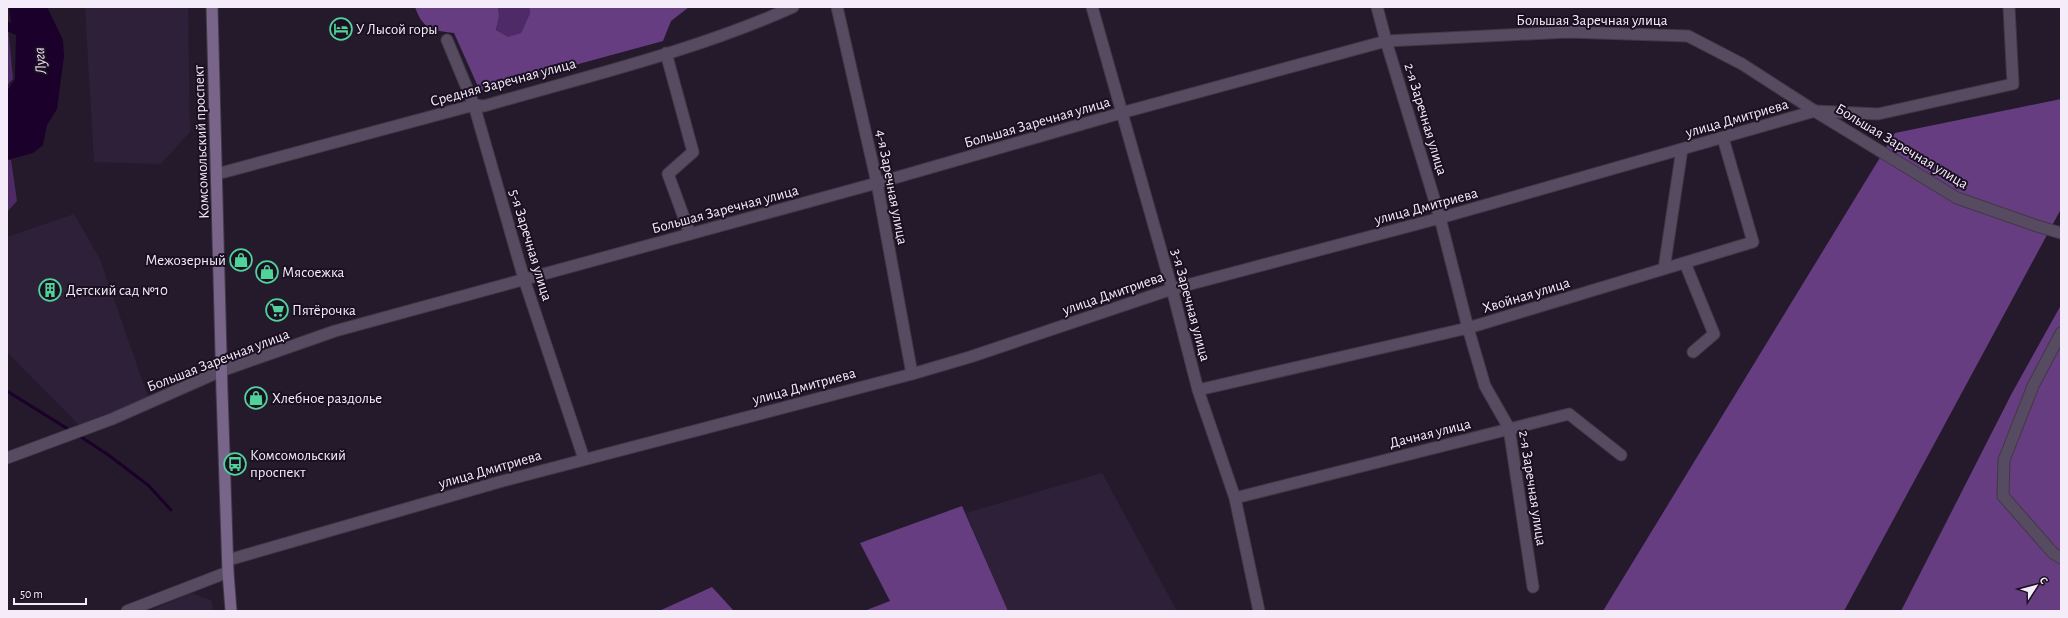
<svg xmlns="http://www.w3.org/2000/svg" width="2068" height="618" font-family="'Alegreya Sans',sans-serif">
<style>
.built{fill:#2e2038}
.green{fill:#4e2a66}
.forest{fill:#673d82}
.water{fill:#1a002a}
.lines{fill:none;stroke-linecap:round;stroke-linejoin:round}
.stream{stroke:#1a002a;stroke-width:3}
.minor-casing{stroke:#413846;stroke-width:13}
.tertiary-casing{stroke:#413846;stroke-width:13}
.secondary-casing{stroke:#413846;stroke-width:13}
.minor{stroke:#574b61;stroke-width:11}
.tertiary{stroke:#574b61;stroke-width:11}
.secondary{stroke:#796589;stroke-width:11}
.labels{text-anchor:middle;stroke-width:4;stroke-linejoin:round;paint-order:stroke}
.street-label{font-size:15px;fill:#f4ecf9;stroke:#1b1022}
.poi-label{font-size:15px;fill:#f4ecf9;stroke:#1b1022;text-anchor:start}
.water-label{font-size:16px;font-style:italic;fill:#e8ddf1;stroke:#1b1022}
</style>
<rect width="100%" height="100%" fill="#241a2c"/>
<path class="built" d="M 85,7 L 188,7 L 190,132 L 161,164 L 94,162 Z
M 74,214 L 100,259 L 148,397 L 79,425 L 7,352 L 7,237 Z
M 1102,473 L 1177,611 L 1008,611 L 966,513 Z
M 192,593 L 212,601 L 213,611 L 148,611 Z"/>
<path class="green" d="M 498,7 L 529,7 L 530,13 L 521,33 L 508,38 L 496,30 L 499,16 Z
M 7,16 L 13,79 L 7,85 Z
M 7,160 L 11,160 L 17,201 L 7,212 Z"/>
<path class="forest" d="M 415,7 L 498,7 L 499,16 L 496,30 L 508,37 L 521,33 L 530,13 L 529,7 L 689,7 L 671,21 L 663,41 L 480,91 L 454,33 C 432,30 423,30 415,7 Z
M 2061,99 L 2061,209 L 1844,611 L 1603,611 L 1895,133 Z
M 2061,305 L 2061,611 L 1901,611 L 2012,393 Z
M 962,506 L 1008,611 L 864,611 L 890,601 L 860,543 Z
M 712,587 L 734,611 L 659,611 Z"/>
<path class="water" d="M 9,7 L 47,7 L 63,40 L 64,56 L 57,109 L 47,125 L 43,145 L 33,153 L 7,160 L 7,91 L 15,79 L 16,35 L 7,31 L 7,22 L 11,22 Z"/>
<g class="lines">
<path class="stream" d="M 7,391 L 71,431
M 78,435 L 107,454 L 148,485 L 171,510"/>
<g class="minor-casing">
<path id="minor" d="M 837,7 L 877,183 L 912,374
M 1092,7 L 1172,289 L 1198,390 L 1235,498 L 1259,611
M 1377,7 L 1386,41 L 1440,218 L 1468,328 L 1485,386 L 1509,428 L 1533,587
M 447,40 L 474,105 L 524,279 L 584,459
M 666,53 L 693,152 L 668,174 L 690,234
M 1816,112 L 1957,198 L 2037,226 L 2061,233
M 217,174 L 474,105 L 484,106 C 588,76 695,51 793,7
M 1685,263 L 1714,334 L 1693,352
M 1664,269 L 1682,149
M 2061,333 L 2033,386 L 2004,460 L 2003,496 L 2053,553 L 2061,558
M 1198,390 L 1468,328 L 1753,242 L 1723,138
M 1235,498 L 1569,414 L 1621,455
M 228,560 L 499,482 L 912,374 L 970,357 L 1172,289 L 1440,218 L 1815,111 L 1878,114 L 2013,84 L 2009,7
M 127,611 L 228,572"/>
</g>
<g class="tertiary-casing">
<path id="tertiary" d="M 7,458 L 112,419 L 221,371 L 335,331 L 877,183 L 1121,113 L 1386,41 L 1568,32 L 1688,36 L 1742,64 L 1815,111"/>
</g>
<g class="secondary-casing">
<path id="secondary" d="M 212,7 L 222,392 L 228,572 L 231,611"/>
</g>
<use href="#minor" class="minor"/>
<use href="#tertiary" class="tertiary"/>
<use href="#secondary" class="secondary"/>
</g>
<defs>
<g id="hotel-ring" transform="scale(1.15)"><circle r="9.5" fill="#1b1022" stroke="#50d398" stroke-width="1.5"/><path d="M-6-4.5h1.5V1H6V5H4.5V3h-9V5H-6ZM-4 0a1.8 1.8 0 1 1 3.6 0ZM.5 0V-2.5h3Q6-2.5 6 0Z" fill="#50d398"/></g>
<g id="shop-ring" transform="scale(1.15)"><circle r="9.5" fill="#1b1022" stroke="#50d398" stroke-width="1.5"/><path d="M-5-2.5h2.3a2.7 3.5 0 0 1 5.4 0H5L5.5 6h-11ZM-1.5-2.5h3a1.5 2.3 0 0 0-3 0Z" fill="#50d398"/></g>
<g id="building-ring" transform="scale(1.15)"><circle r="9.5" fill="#1b1022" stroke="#50d398" stroke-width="1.5"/><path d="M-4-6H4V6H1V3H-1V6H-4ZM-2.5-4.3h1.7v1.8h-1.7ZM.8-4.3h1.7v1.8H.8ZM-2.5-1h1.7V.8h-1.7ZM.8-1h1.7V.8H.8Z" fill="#50d398"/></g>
<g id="supermarket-ring" transform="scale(1.15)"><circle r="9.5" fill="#1b1022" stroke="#50d398" stroke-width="1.5"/><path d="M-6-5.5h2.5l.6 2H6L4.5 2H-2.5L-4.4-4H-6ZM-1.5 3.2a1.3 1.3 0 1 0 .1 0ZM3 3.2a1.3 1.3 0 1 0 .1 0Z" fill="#50d398"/></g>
<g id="bus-ring" transform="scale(1.15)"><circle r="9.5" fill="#1b1022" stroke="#50d398" stroke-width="1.5"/><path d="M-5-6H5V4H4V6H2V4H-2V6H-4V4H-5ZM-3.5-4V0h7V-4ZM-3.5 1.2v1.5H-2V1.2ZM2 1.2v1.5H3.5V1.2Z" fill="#50d398"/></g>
</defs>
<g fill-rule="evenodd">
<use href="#hotel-ring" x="341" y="29"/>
<use href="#shop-ring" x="241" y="260"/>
<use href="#shop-ring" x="267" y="272"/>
<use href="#building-ring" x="50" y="290"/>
<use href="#supermarket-ring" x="277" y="310"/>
<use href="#shop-ring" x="256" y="398"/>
<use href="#bus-ring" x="235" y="464"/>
</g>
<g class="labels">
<g class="street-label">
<text x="1592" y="25">Большая Заречная улица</text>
<text transform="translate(503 82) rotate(-15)" y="5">Средняя Заречная улица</text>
<text transform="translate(1737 118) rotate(-16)" y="5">улица Дмитриева</text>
<text transform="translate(1426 119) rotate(73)" y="5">2-я Заречная улица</text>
<text transform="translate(1037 122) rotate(-16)" y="5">Большая Заречная улица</text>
<text transform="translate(201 142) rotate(-92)" y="5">Комсомольский проспект</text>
<text transform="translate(1902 146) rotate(31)" y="5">Большая Заречная улица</text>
<text transform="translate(892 187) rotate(79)" y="5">4-я Заречная улица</text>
<text transform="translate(1426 206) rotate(-15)" y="5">улица Дмитриева</text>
<text transform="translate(725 209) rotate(-15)" y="5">Большая Заречная улица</text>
<text transform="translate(531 245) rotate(73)" y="5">5-я Заречная улица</text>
<text transform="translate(1113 293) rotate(-19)" y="5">улица Дмитриева</text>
<text transform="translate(1526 295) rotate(-17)" y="5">Хвойная улица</text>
<text transform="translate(1191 305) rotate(75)" y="5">3-я Заречная улица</text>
<text transform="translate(218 360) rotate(-21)" y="5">Большая Заречная улица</text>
<text transform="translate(804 386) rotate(-15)" y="5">улица Дмитриева</text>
<text transform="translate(1430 433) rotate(-14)" y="5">Дачная улица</text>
<text transform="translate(490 469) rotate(-16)" y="5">улица Дмитриева</text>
<text transform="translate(1533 488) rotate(81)" y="5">2-я Заречная улица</text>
</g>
<g class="poi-label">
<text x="356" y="34">У Лысой горы</text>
<text x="226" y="265" text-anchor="end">Межозерный</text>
<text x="282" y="277">Мясоежка</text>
<text x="66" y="295">Детский сад №10</text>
<text x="292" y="315">Пятёрочка</text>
<text x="272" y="403">Хлебное раздолье</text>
<text x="250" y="460">Комсомольский<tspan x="250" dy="17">проспект</tspan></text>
</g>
<g class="water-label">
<text transform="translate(39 61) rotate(-95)" y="6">Луга</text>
</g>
</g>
<rect width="2068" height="618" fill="none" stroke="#f4ecf9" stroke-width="16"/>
<g transform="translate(2036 586) rotate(54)" stroke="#1b1022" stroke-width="3" paint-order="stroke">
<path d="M0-3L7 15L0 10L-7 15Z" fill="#f4ecf9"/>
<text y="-6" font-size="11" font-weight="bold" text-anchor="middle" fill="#f4ecf9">С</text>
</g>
<path d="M14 598v6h72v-6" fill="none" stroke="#f4ecf9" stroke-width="2"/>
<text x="20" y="598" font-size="12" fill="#f4ecf9" stroke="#1b1022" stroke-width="3" paint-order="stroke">50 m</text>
</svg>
